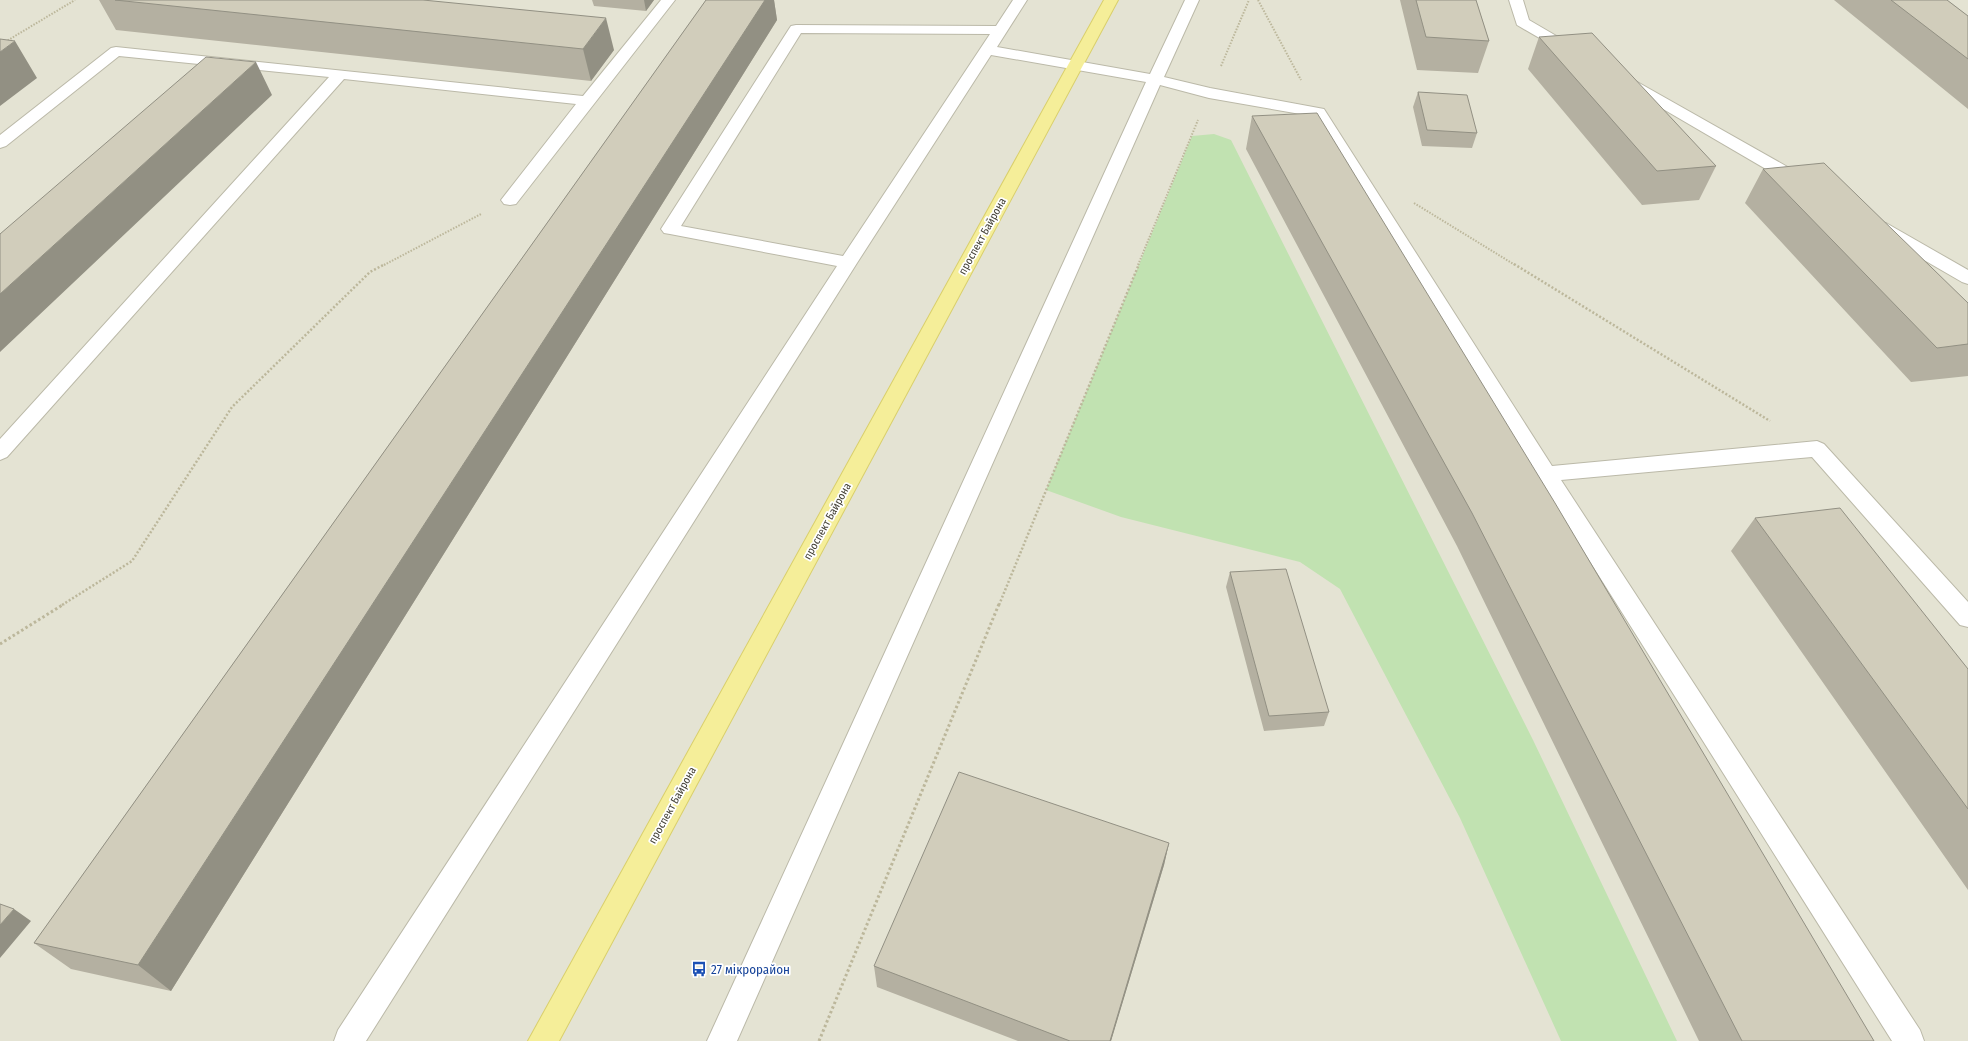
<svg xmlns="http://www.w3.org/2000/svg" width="1968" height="1041" font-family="'Fira Sans Condensed',sans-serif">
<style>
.residential{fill:#e4e3d3}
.green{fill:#c1e2b1}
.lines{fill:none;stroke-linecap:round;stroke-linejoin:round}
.minor-casing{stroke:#bbb9a8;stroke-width:2}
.major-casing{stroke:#d9cf6b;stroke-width:2}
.path-far2{stroke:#bcb79b;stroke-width:2;stroke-dasharray:1.5 1.5;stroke-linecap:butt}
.path-far1{stroke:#bcb79b;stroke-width:2.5;stroke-dasharray:2 2;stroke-linecap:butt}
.path{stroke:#bcb79b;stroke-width:3;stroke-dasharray:2.5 2.5;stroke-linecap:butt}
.minor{fill:#fff;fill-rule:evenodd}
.major{fill:#f5ee99;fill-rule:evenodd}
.wall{fill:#b4b0a1}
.shaded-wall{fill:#929083}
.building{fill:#d1cdbb;stroke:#929083}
.labels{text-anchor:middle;stroke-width:3.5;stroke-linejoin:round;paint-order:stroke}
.street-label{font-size:11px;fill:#434035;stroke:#fff}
.near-transit-label{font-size:13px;fill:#164399;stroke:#fff;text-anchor:start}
</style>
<rect width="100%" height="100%" fill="#f1f0e5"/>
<path class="residential" d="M 0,0 L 1968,0 L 1968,1041 L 0,1041 Z"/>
<path class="green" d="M 1214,134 L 1231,140 L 1533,740 L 1677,1041 L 1561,1041 L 1460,818 L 1340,589 L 1300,562 L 1121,517 L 1046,490 L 1192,136 Z"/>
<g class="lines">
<g class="minor-casing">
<path id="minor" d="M 661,0 L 675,0 L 516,204 L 510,205 L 504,204 L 501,200 L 576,104 L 344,79 L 7,457 L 0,460 L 0,439 L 329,77 L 119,56 L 6,146 L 0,148 L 0,135 L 111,48 L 116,47 L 583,96 Z
M 1013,0 L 1027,0 L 997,47 L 1150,74 L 1185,0 L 1199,0 L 1164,77 L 1210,88 L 1324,109 L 1552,466 L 1817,441 L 1824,444 L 1968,602 L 1968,627 L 1960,625 L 1812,457 L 1561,480 L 1920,1030 L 1924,1041 L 1892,1041 L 1538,479 L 1312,116 L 1209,98 L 1160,85 L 737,1041 L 707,1041 L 1146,82 L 991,55 L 857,263 L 366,1041 L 334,1041 L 338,1030 L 837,266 L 670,234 L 664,233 L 661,229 L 789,29 L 791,26 L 796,25 L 996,26 ZM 801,33 L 990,34 L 843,256 L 681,226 Z
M 1509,0 L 1523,0 L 1529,20 L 1577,48 L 1579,51 L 1577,54 L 1567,54 L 1517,25 Z
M 1627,77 L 1632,79 L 1807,178 L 1809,182 L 1807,186 L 1801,187 L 1795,186 L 1622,85 L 1619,82 L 1622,79 Z
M 1880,222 L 1886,223 L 1968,270 L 1968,284 L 1962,282 L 1874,231 L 1871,227 L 1874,223 Z"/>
</g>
<g class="major-casing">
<path id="major" d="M 1104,0 L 1118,0 L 559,1041 L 528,1041 Z"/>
</g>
<path class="path-far2" d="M 1258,0 L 1301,80
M 0,45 L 75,0
M 1221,66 L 1249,0
M 1414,203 L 1515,265
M 384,265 L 481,214
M 1138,265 L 1198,120"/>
<path class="path-far1" d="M 1514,264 L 1770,421
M 62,605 L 132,561 L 232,407 L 370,272 L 385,264
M 999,605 L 1139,264"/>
<path class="path" d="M 0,644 L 64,604
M 819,1041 L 999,604"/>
<use href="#minor" class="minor"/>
<use href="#major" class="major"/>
</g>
<path class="wall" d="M 99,0 L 423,0 L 614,50 L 591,81 L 116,30 Z
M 592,0 L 654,0 L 646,11 L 594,6 Z
M 706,0 L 774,0 L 777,20 L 171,991 L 71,969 L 34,943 Z
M 1400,0 L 1476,0 L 1489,41 L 1478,73 L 1417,70 Z
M 1834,0 L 1947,0 L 1968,16 L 1968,109 Z
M 1539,37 L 1716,166 L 1699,200 L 1642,205 L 1528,69 Z
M 1418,92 L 1477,133 L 1472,148 L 1422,146 L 1413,107 Z
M 1252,116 L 1874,1041 L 1699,1041 L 1457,546 L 1246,149 Z
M 1763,169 L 1968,303 L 1968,376 L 1911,382 L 1745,203 Z
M 1755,518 L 1968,669 L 1968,890 L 1731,551 Z
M 1230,572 L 1329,712 L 1324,726 L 1264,731 L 1226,587 Z
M 1169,843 L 1164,865 L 1111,1041 L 1018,1041 L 877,987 L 874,966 Z"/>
<path class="shaded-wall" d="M 644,0 L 654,0 L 646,11 Z
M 765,0 L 774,0 L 777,20 L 171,991 L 138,965 Z
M 606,18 L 614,50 L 591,81 L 583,49 Z
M 15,41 L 37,78 L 0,106 L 0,52 Z
M 256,62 L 272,95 L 0,352 L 0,294 Z
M 1169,843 L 1164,865 L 1111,1041 L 1110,1041 Z
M 14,909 L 31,921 L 0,958 L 0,925 Z"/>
<path class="building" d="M 115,0 L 423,0 L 606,18 L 583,49 Z
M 706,0 L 765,0 L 138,965 L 34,943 Z
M 1416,0 L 1476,0 L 1489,41 L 1426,37 Z
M 1891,0 L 1947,0 L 1968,16 L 1968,59 Z
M 1592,33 L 1716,166 L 1657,171 L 1539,37 Z
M 0,39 L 15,41 L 0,52 Z
M 206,57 L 256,62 L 0,294 L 0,234 Z
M 1418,92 L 1467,95 L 1477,133 L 1427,130 Z
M 1317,113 L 1555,503 L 1874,1041 L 1742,1041 L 1472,513 L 1252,116 Z
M 1824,163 L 1968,303 L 1968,344 L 1937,348 L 1763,169 Z
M 1840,508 L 1968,669 L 1968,809 L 1755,518 Z
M 1286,569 L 1329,712 L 1269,716 L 1230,572 Z
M 959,772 L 1169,843 L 1110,1041 L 1070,1041 L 874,966 Z
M 0,904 L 14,909 L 0,925 Z"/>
<defs>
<g id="bus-bare" transform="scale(1.2)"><path d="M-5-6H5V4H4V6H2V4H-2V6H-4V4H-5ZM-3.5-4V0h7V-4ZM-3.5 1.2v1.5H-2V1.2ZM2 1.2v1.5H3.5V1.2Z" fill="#1a4fb4" stroke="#fff" stroke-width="2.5" paint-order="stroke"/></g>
</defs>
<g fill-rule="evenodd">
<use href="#bus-bare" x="699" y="969"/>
</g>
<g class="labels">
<g class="street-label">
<text transform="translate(982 236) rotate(-61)" y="4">проспект Байрона</text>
<text transform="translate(827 521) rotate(-61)" y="4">проспект Байрона</text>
<text transform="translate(672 805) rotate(-61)" y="4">проспект Байрона</text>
</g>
<g class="near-transit-label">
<text x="711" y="974">27 мікрорайон</text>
</g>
</g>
</svg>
